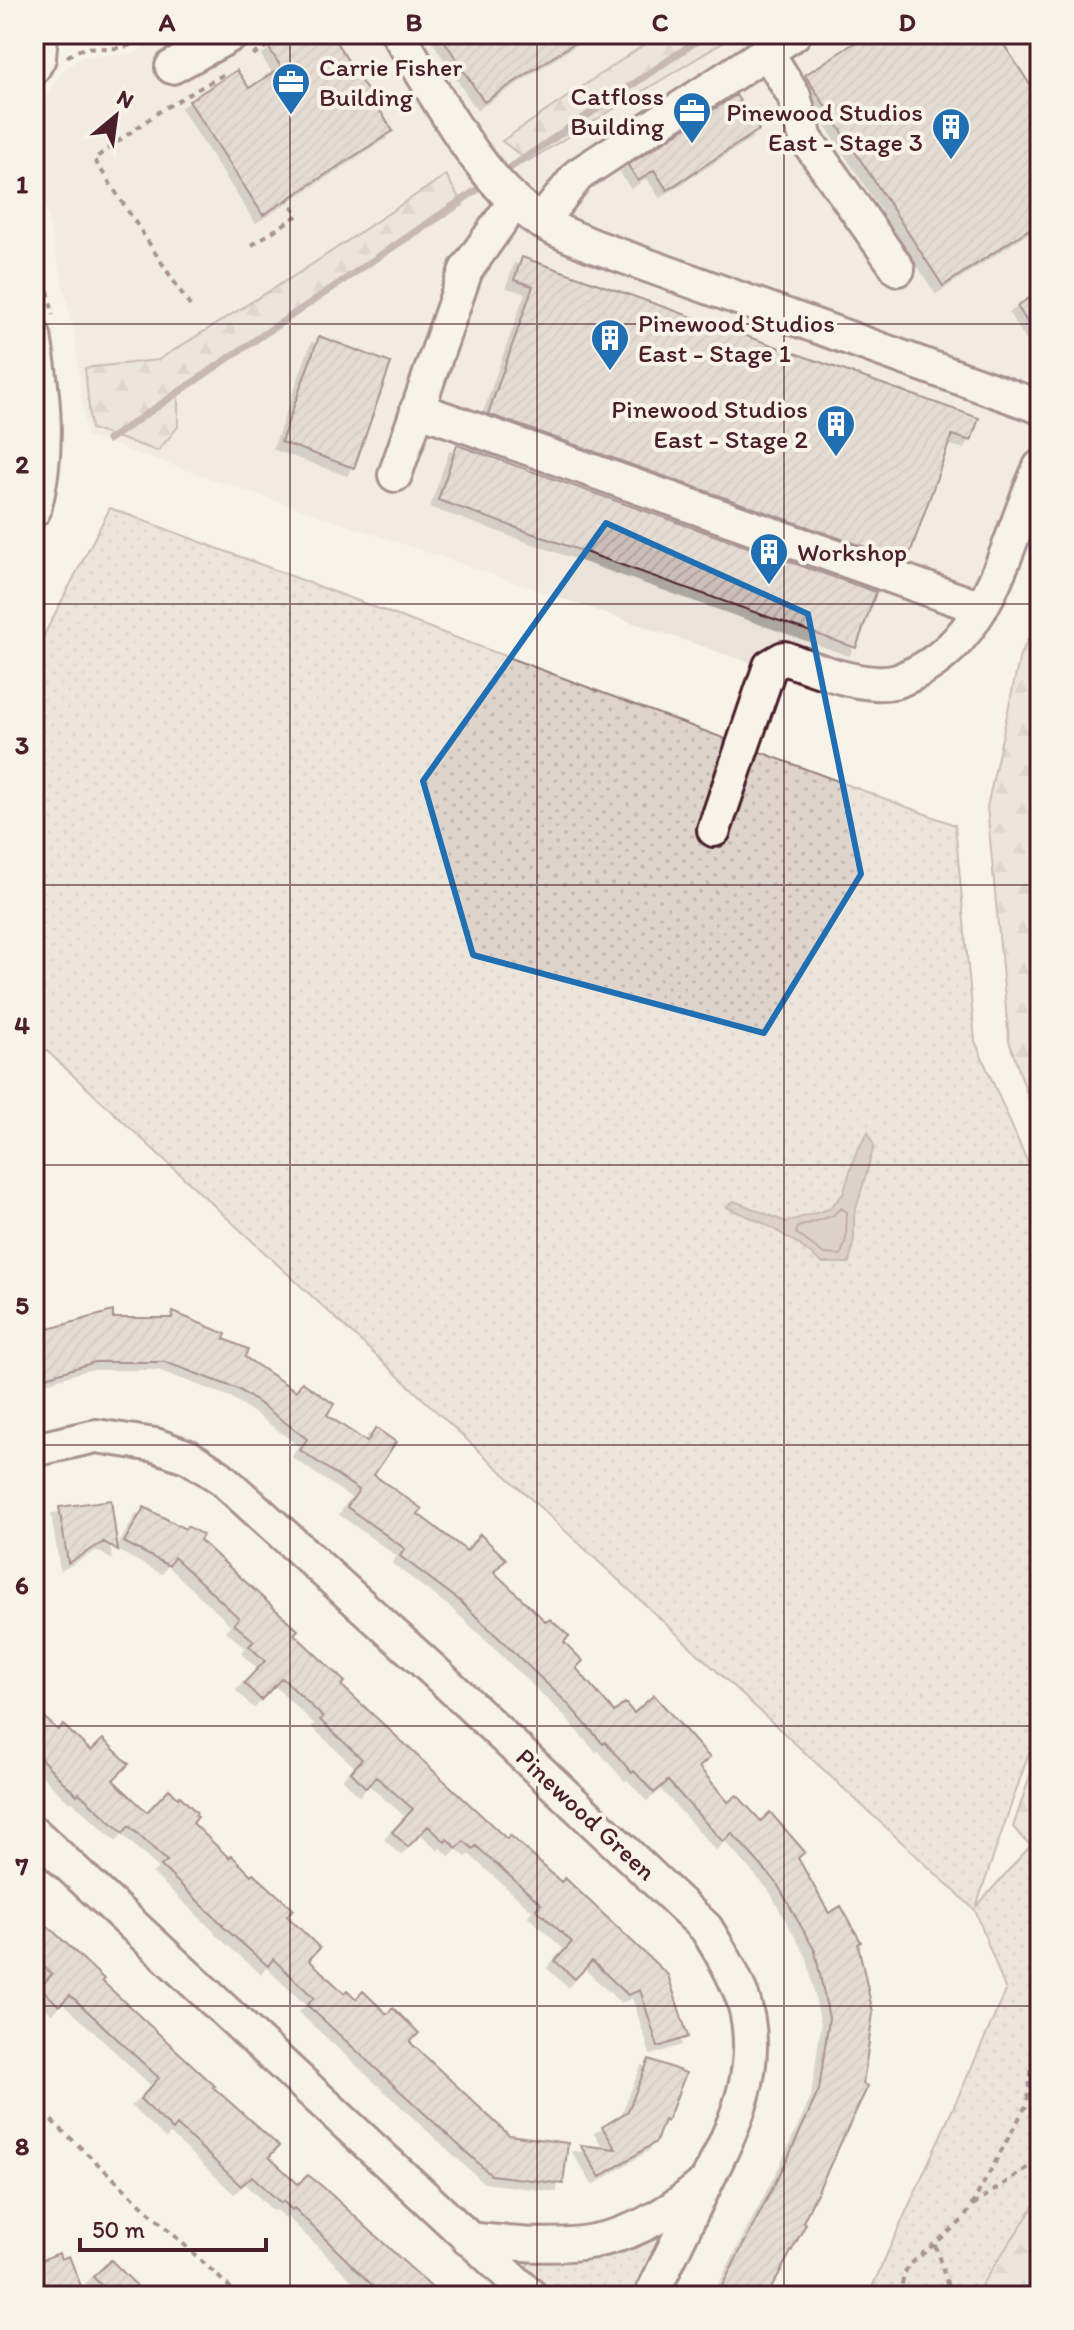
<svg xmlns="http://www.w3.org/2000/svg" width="1074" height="2330" font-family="Itim,sans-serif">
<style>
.built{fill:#eae3da}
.green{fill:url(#green-dots);stroke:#947a7c;stroke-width:2}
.forest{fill:url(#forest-firs);stroke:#947a7c;stroke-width:2}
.water{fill:#bcaaa7;stroke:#8e7275;stroke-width:2}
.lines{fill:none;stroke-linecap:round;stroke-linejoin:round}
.shore{stroke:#78575d;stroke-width:2}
.stream{stroke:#8e7275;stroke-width:7}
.building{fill:url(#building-hatch);stroke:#4a1f2b;stroke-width:2;filter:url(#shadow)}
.minor-casing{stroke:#4a1f2b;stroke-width:38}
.path{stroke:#4a1f2b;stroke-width:4;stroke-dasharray:6 6;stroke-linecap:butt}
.minor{stroke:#f7f3e8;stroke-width:32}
.marked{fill:none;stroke:#1f6fb2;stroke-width:6;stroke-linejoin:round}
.grid{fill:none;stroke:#4a1f2b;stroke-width:2;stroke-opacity:0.55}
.labels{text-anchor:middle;stroke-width:8;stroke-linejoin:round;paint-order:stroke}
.poi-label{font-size:26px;fill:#4a1f2b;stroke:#f7f3e8;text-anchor:start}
.street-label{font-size:26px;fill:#4a1f2b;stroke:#f7f3e8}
.neatline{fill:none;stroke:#4a1f2b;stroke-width:3}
.grid-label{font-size:26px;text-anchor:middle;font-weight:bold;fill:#4a1f2b}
</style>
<defs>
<pattern id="green-dots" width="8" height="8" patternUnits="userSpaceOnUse" patternTransform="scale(2)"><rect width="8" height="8" fill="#ded4cc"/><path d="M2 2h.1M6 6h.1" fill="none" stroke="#c0b6af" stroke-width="1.8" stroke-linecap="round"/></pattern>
<pattern id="forest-firs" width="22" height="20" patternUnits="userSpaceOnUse" patternTransform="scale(2)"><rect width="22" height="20" fill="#ded4cc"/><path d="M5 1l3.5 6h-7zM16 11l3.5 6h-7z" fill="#c0b6af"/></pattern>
<pattern id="building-hatch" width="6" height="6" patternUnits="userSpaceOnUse" patternTransform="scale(2)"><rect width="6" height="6" fill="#ccbfb9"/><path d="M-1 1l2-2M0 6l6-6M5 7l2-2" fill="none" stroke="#b1a49f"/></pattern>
<filter id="shadow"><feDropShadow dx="-7" dy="7" stdDeviation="0" flood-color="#0004"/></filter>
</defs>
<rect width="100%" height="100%" fill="#f7f3e8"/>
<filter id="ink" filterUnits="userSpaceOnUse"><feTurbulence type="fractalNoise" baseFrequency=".0125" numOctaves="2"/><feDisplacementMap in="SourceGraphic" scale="16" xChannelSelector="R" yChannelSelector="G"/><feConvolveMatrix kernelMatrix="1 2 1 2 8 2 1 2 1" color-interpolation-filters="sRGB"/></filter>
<g filter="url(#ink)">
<path class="built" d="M 160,34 L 1040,34 L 1040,510 L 987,637 L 949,670 L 902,690 L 795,678 L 86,436 L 75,337 L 34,157 L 34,148 L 47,95 L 62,72 L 82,56 L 133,54 Z"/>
<path class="green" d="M 110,508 L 955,825 L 975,1041 L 1040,1191 L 1040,1721 L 976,1907 L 1040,1835 L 1040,2296 L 868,2296 L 1006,1991 L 975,1910 L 34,1039 L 34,654 Z
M 647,2237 L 657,2239 L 659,2249 L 635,2296 L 546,2296 L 524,2273 L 531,2257 Z"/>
<path class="forest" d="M 660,34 L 737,34 L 528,161 L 502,141 Z
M 446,175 L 463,205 L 258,337 L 178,393 L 178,427 L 158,451 L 91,429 L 85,368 L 158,360 L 305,269 Z
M 1040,617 L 1040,1132 L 1009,1041 L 987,807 L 1020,655 Z
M 1040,1746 L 1040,1856 L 1013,1827 Z
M 1040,2197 L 1040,2296 L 974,2296 Z"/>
<path class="water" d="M 868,1132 L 874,1146 L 854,1216 L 854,1239 L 849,1263 L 822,1263 L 797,1243 L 763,1223 L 726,1207 L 734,1201 L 786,1222 L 829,1209 L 843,1194 L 856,1153 Z"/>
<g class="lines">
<path class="shore" d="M 841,1208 L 847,1212 L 846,1239 L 841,1255 L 824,1254 L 796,1233 L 798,1227 L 832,1216 Z"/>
<path class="stream" d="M 125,34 L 128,38
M 501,174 L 707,34
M 108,440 L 487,183"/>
</g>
<path class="building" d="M 291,34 L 331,34 L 393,131 L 263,215 L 189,101 L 237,70 L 249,88 L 281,67 L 269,48 Z
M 440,34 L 588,34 L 484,102 Z
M 868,34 L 997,34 L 1040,100 L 1040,222 L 943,286 L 805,75 Z
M 736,95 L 759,130 L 667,190 L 654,170 L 638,181 L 628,165 Z
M 522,257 L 979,418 L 971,441 L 952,435 L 907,562 L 488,414 L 533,286 L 514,280 Z
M 1040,291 L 1040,342 L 1017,306 Z
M 319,336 L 391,363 L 354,468 L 281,442 Z
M 457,445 L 876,592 L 856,648 L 438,500 Z
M 113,1311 L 113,1318 L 172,1318 L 173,1312 L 226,1334 L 224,1339 L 248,1349 L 245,1357 L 296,1391 L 302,1382 L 334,1404 L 327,1415 L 367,1442 L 376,1428 L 396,1442 L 374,1475 L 422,1509 L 418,1514 L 467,1551 L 480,1534 L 506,1559 L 494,1572 L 546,1622 L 550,1619 L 569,1636 L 564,1642 L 583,1661 L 576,1668 L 614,1712 L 625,1703 L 634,1713 L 654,1695 L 710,1758 L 699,1767 L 728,1802 L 737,1795 L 761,1821 L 770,1812 L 805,1852 L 798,1858 L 829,1913 L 841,1906 L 861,1942 L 858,1944 L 873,2013 L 863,2084 L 868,2086 L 803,2222 L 806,2224 L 767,2296 L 717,2296 L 787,2160 L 819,2090 L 829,2018 L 815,1951 L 776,1882 L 732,1833 L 723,1842 L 668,1781 L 654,1793 L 634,1771 L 632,1773 L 605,1742 L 603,1744 L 567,1703 L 460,1601 L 400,1556 L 405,1549 L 347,1507 L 359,1490 L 300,1450 L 307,1439 L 270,1411 L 238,1389 L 165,1362 L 95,1362 L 46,1377 L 34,1333 Z
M 111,1500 L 118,1551 L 104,1542 L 68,1563 L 59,1507 Z
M 144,1507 L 185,1529 L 187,1526 L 203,1535 L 200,1540 L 298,1630 L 294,1634 L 345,1682 L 341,1685 L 507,1839 L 510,1835 L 561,1882 L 565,1878 L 668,1975 L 688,2037 L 658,2047 L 640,1990 L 628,1995 L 592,1961 L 575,1979 L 555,1961 L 572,1942 L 536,1909 L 541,1904 L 476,1846 L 473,1849 L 464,1841 L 457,1848 L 447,1839 L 445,1842 L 428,1826 L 408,1847 L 392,1832 L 413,1809 L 376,1777 L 366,1788 L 351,1772 L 362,1759 L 320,1720 L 323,1717 L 282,1678 L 261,1700 L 244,1683 L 265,1661 L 249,1646 L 254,1641 L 234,1624 L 239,1618 L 174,1557 L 169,1566 L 124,1542 Z
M 34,1708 L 58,1730 L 63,1725 L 91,1751 L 103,1739 L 129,1764 L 113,1780 L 147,1812 L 169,1789 L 178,1798 L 180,1796 L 197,1813 L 195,1815 L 198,1817 L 193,1823 L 229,1858 L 231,1855 L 251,1875 L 253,1873 L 293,1909 L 287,1916 L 320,1948 L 309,1960 L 344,1993 L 347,1990 L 356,1999 L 363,1991 L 387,2014 L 393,2008 L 419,2033 L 410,2042 L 509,2135 L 568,2143 L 563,2184 L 491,2175 L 307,2005 L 314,1998 L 273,1959 L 268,1966 L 222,1926 L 223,1925 L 161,1866 L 167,1861 L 129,1826 L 123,1833 L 79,1793 L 77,1795 L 62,1781 L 34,1751 Z
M 34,1913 L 104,1979 L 102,1981 L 215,2086 L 213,2087 L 279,2146 L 269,2157 L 298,2184 L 308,2175 L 322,2186 L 441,2296 L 383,2296 L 294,2208 L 292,2210 L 283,2201 L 281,2203 L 252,2176 L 241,2186 L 177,2125 L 173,2130 L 140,2099 L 159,2078 L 70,1995 L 59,2006 L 40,1987 L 52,1974 L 34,1958 Z
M 649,2059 L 686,2073 L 667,2122 L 664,2120 L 656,2142 L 600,2177 L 580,2145 L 616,2149 L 602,2127 L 628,2111 Z
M 59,2253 L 61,2259 L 69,2256 L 81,2286 L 58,2296 L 34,2296 L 34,2263 Z
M 111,2260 L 147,2296 L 112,2296 L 93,2277 Z"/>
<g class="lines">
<g class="minor-casing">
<path id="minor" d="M 398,34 C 438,96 478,180 540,221 C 555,231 574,237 591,245 L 1040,407
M 767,52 L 794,96 L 806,139 L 898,269
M 34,67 L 39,58 L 41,34
M 172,67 L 233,34
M 541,222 L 578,175 L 794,34
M 34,336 C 44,395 50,451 34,510
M 417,409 L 981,608
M 395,475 L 466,270 L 515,201
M 714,830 L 770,666 L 784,658 C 816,669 864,690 898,681 C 903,679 910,675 915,673 C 993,634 1006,540 1040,467
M 34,1450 L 96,1436 L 155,1445 L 189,1457 L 220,1477 L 435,1672 L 706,1928 C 720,1951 734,1974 743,1999 C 765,2069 732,2130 702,2191 C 685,2226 668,2261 651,2296
M 34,1833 L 531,2296
M 468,2239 C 564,2250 624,2252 701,2186"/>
</g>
<path class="path" d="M 253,55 L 286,34
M 67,57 C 87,42 98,50 120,48 C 130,47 142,38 151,34
M 34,220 L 53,315
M 252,245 L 298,215 L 287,199
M 190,306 L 94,159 L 160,111 L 226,73
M 34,2104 L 239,2296
M 973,2205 L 1040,2159
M 935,2245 L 951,2296
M 898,2296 L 907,2267 L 964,2219 L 1027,2104 L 1036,2038 L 1040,2040"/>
<use href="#minor" class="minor"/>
</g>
</g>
<path d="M0 0H1074V2330H0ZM 606,523 L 808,614 L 861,874 L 764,1033 L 473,955 L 423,781 Z" fill="#f7f3e8" fill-opacity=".55" fill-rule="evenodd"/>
<path class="marked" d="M 606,523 L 808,614 L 861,874 L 764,1033 L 473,955 L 423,781 Z"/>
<path class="grid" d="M 290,34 L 290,2296M 537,34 L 537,2296M 784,34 L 784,2296M 34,324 L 1040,324M 34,604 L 1040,604M 34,885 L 1040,885M 34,1165 L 1040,1165M 34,1445 L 1040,1445M 34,1726 L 1040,1726M 34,2006 L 1040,2006"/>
<defs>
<g id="office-pin" transform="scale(2)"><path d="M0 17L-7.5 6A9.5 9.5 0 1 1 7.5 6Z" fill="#1f6fb2" stroke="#f7f3e8"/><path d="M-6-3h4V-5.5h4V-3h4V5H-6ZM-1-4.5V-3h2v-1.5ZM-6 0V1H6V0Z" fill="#fff"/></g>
<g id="building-pin" transform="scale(2)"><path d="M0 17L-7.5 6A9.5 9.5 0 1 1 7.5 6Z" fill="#1f6fb2" stroke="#f7f3e8"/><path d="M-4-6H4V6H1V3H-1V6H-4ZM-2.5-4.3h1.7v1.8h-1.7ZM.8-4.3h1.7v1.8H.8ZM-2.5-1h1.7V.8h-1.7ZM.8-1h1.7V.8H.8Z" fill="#fff"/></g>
</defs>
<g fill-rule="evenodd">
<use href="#office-pin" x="291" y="82"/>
<use href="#office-pin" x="692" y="111"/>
<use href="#building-pin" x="951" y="127"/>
<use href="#building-pin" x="610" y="338"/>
<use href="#building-pin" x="836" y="424"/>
<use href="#building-pin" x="769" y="552"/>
</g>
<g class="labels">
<g class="poi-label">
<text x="319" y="76">Carrie Fisher<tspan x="319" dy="30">Building</tspan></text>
<text x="664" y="105" text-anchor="end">Catfloss<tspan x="664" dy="30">Building</tspan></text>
<text x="923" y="121" text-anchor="end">Pinewood Studios<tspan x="923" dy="30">East - Stage 3</tspan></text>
<text x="638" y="332">Pinewood Studios<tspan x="638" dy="30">East - Stage 1</tspan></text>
<text x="808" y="418" text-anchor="end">Pinewood Studios<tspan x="808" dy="30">East - Stage 2</tspan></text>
<text x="797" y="561">Workshop</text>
</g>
<g class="street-label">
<text transform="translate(586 1814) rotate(43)" y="9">Pinewood Green</text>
</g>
</g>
<rect width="1074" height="2330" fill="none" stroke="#f7f3e8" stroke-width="88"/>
<g transform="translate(116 116) rotate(29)" stroke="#f7f3e8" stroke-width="6" paint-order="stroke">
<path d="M0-6L14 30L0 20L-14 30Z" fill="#4a1f2b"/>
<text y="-12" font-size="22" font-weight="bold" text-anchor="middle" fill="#4a1f2b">N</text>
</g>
<path d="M80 2238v12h186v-12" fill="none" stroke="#4a1f2b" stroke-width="4"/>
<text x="92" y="2238" font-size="24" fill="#4a1f2b" stroke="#f7f3e8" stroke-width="6" paint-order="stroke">50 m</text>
<rect x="44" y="44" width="986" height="2242" class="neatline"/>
<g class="grid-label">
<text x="167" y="31">A</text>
<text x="414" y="31">B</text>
<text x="660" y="31">C</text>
<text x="907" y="31">D</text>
<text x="22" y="193">1</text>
<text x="22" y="473">2</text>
<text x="22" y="754">3</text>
<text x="22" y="1034">4</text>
<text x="22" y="1314">5</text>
<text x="22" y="1594">6</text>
<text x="22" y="1875">7</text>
<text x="22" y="2155">8</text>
</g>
</svg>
